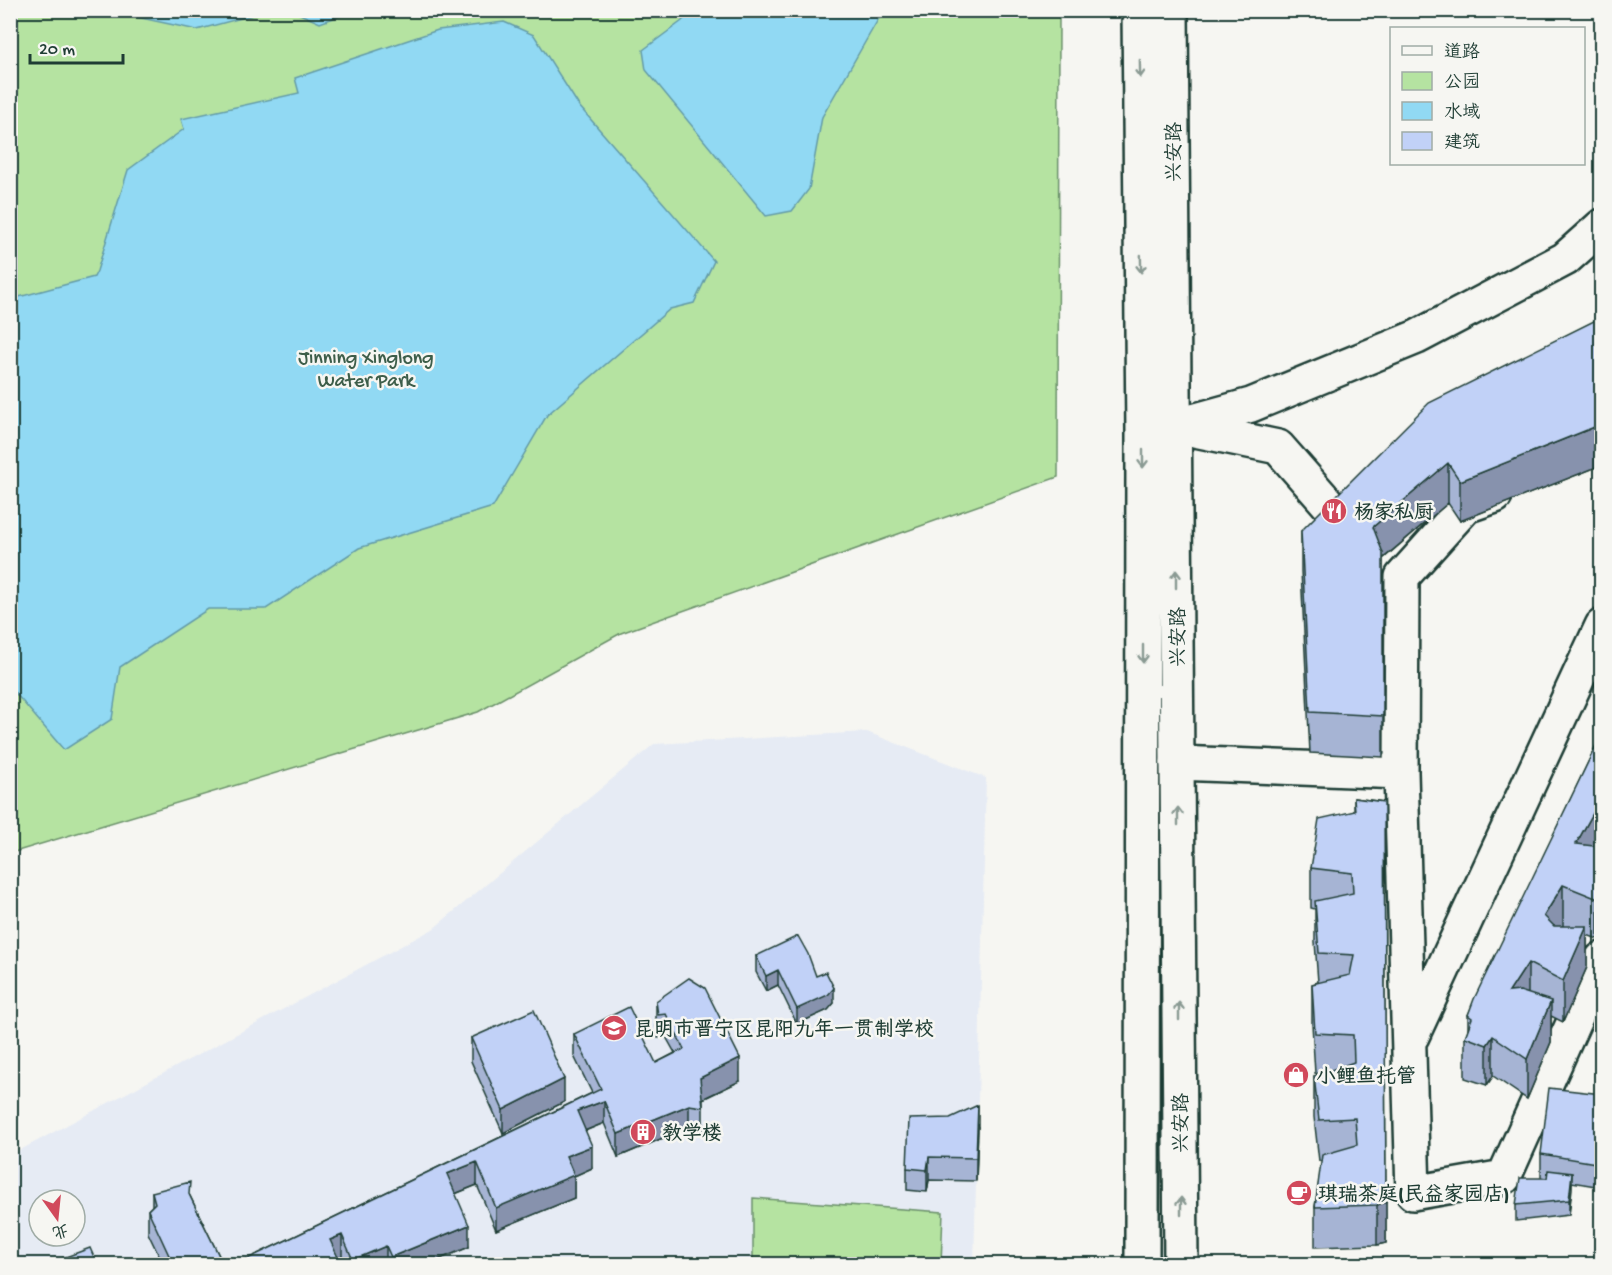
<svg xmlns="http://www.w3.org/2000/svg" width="1612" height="1275" font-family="'Gochi Hand','LXGW WenKai TC',sans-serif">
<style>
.built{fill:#e6ebf4;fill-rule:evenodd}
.green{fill:#b5e3a1;stroke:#6a906a;stroke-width:1.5}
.water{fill:#91d9f3;stroke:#639ba7;stroke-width:1.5}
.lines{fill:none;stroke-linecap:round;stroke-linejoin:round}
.minor-casing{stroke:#1f3d34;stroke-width:38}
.secondary-casing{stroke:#1f3d34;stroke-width:38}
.minor{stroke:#f6f6f2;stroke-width:33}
.secondary{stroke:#f6f6f2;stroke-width:33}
.wall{fill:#a6b4d4;stroke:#1f3d34;stroke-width:1.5}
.shaded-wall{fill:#8792ad;stroke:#1f3d34;stroke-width:1.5}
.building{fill:#c1d1f7;stroke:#1f3d34;stroke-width:1.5}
.oneway{stroke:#8a9a93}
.labels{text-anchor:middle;stroke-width:5;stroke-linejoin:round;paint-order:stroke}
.street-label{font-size:20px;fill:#1f3d34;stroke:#f6f6f2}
.park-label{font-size:20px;fill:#3d5e4a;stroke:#f6f6f2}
.poi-label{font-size:20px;font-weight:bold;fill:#1f3d34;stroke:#f6f6f2;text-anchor:start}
</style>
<rect width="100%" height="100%" fill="#f6f6f2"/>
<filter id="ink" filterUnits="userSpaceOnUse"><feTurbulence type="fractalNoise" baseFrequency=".0167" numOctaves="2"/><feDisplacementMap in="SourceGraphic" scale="12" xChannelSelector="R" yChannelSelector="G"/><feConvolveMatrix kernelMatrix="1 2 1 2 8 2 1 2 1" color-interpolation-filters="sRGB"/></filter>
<g filter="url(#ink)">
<path class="built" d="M 867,732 L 986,778 L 974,1264 L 11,1264 L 11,1155 L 433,929 L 654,744 ZM 39,1200 L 75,1200 L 75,1236 L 39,1236 Z"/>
<path class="green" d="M 11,11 L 1059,11 L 1058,477 L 621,633 L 478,712 L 11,853 Z
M 753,1198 L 943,1212 L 941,1264 L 753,1264 Z"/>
<path class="water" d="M 109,11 L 268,11 L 197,30 Z
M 293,11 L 353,11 L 320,23 Z
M 883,11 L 822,117 L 809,189 L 792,211 L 766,216 L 646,70 L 643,50 L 682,21 L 691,11 Z
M 504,22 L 534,35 L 579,106 L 714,261 L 694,303 L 670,309 L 547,415 L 493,507 L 359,548 L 266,609 L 208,609 L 120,667 L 112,719 L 64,750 L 11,688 L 11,299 L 94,277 L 97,271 L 128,170 L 184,129 L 181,119 L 299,93 L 295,78 L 438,30 Z"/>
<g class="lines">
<g class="minor-casing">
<path id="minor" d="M 1175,426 L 1251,405 L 1417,337 L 1565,259 L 1602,226
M 1180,427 L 1278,447 L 1329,505
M 1495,496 L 1466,506 L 1402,577 L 1401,772 L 1413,1193 L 1504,1177 L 1602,959
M 1177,763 L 1401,772
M 1412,1036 L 1602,626"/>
</g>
<g class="secondary-casing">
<path id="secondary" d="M 1139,10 L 1143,434 L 1142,1264
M 1171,10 L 1181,1264"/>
</g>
<use href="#minor" class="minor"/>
<use href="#secondary" class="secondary"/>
</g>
<path class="wall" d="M 1602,317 L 1602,465 L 1460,521 L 1448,503 L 1383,559 L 1383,757 L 1310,753 L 1301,571 L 1301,531 Z
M 1602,733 L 1602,932 L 1598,939 L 1587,935 L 1587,967 L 1563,1022 L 1551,1016 L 1551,1042 L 1527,1099 L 1493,1076 L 1487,1085 L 1465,1078 L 1465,1037 L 1468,1030 L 1468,1015 Z
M 1354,798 L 1384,802 L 1386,1243 L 1377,1245 L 1315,1247 L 1315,1207 L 1322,1161 L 1319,1161 L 1314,1117 L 1314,1076 L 1322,1074 L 1315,1073 L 1312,1024 L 1312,984 L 1318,982 L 1315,942 L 1315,909 L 1311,908 L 1311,868 L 1354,811 Z
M 756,956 L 816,976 L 834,1003 L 828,1010 L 797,1024 L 778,985 L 766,991 L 756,972 Z
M 656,1001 L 740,1081 L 703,1099 L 703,1129 L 689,1127 L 618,1157 L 604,1123 L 585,1131 L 592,1168 L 574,1176 L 574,1198 L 496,1230 L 477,1185 L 455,1194 L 469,1247 L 428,1264 L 345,1264 L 342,1257 L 338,1259 L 237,1264 L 592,1093 L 574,1056 L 574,1034 L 656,1063 L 675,1053 L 666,1037 L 658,1038 L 656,1024 Z
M 471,1038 L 564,1102 L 503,1133 L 471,1061 Z
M 1602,1094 L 1602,1187 L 1572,1182 L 1569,1215 L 1516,1221 L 1516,1205 L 1546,1178 L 1541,1177 L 1541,1154 Z
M 978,1127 L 976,1181 L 929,1180 L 927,1192 L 907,1190 L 907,1168 Z
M 152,1192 L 190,1196 L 223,1264 L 163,1264 L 148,1233 L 148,1210 L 152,1206 Z"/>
<path class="shaded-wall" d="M 1602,424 L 1602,465 L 1460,521 L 1460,481 Z
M 1448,463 L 1448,503 L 1373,567 L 1373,527 Z
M 1596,808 L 1596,848 L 1576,844 Z
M 1563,885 L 1563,926 L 1544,956 L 1544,916 Z
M 1602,891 L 1602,932 L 1598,939 L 1598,899 Z
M 1587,926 L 1587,967 L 1563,1022 L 1563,981 Z
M 1528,963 L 1528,1004 L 1509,992 Z
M 778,970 L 778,985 L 766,991 L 766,976 Z
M 834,988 L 834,1003 L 828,1010 L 797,1024 L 797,1009 Z
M 1551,1001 L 1551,1042 L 1527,1099 L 1527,1059 Z
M 1493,1036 L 1493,1076 L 1487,1085 L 1487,1045 Z
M 740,1058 L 740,1081 L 700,1100 L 700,1078 Z
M 564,1079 L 564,1102 L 503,1133 L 503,1110 Z
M 604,1101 L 604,1123 L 577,1134 L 577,1111 Z
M 689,1105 L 689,1127 L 618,1157 L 618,1134 Z
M 978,1105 L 978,1127 L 976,1181 L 976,1158 Z
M 592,1146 L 592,1168 L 574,1176 L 574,1198 L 496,1230 L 496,1208 L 566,1156 Z
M 929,1157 L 929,1180 L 927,1192 L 927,1170 Z
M 477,1162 L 477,1185 L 447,1197 L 447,1174 Z
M 1572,1173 L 1572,1189 L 1569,1215 L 1569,1200 Z
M 1386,1202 L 1386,1243 L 1377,1245 L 1377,1205 Z
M 469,1225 L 469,1247 L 428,1264 L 391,1264 L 391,1257 Z
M 342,1235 L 342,1257 L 330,1262 L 330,1240 Z
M 386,1246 L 386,1264 L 353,1264 L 353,1260 Z"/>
<path class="building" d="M 1602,317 L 1602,424 L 1460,481 L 1448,463 L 1373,527 L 1383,553 L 1383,716 L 1310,712 L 1301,531 L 1429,403 Z
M 1602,733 L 1602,810 L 1596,808 L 1576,844 L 1602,847 L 1602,891 L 1598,899 L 1563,885 L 1544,916 L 1554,926 L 1587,926 L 1563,981 L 1528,963 L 1509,992 L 1520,991 L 1551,1001 L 1527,1059 L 1493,1036 L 1487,1045 L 1465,1037 L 1472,1018 L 1468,1015 L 1474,999 Z
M 1354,798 L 1384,802 L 1386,1202 L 1377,1205 L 1315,1207 L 1322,1155 L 1357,1145 L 1355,1118 L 1319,1120 L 1314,1076 L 1354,1062 L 1353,1035 L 1315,1033 L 1312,984 L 1350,975 L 1354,955 L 1319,953 L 1315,901 L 1353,893 L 1352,873 L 1311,868 L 1319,819 L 1355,811 Z
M 798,936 L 808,954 L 816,976 L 826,972 L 834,988 L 828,995 L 797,1009 L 778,970 L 766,976 L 756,956 Z
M 689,978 L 705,988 L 740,1058 L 700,1078 L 703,1107 L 689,1105 L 618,1134 L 604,1101 L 577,1111 L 592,1146 L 566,1156 L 574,1175 L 496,1208 L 477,1162 L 447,1174 L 469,1225 L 391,1257 L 386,1246 L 353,1260 L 342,1235 L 330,1240 L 341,1264 L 237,1264 L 601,1089 L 574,1034 L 629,1007 L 656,1063 L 684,1049 L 666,1014 L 658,1015 L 656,1001 Z
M 534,1010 L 564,1079 L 503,1110 L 471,1038 Z
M 1549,1088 L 1602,1094 L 1602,1164 L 1541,1154 Z
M 978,1105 L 976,1158 L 929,1157 L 927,1170 L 907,1168 L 909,1119 L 950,1118 Z
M 1548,1170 L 1572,1173 L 1569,1200 L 1516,1205 L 1520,1178 L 1547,1178 Z
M 190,1182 L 189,1194 L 223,1264 L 173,1264 L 148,1210 L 155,1203 L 152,1192 Z
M 90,1248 L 97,1264 L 47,1264 Z"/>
<defs><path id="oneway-shaft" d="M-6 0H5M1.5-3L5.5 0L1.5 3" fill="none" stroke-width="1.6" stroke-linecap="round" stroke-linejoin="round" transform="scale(1.5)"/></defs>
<g class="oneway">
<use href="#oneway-shaft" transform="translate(1140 69) rotate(89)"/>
<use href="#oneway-shaft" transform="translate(1141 264) rotate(89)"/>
<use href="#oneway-shaft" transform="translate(1143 459) rotate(90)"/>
<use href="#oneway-shaft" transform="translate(1176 579) rotate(-90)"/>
<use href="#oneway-shaft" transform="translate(1143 654) rotate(90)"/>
<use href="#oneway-shaft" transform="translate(1178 816) rotate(-90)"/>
<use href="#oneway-shaft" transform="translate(1179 1011) rotate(-90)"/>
<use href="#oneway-shaft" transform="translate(1181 1206) rotate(-90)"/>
</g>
</g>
<defs>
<g id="restaurant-disc" transform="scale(1.35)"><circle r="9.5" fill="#d1495b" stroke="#f6f6f2"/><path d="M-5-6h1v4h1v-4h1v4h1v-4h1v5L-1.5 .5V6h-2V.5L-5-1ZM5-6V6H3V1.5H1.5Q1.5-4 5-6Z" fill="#fff"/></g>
<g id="school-disc" transform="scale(1.35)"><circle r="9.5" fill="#d1495b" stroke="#f6f6f2"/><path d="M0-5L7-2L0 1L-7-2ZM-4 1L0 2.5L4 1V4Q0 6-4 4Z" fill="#fff"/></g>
<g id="shop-disc" transform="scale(1.35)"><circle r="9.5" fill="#d1495b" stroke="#f6f6f2"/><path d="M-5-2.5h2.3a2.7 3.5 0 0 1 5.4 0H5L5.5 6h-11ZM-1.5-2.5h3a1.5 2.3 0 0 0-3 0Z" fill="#fff"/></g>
<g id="building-disc" transform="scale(1.35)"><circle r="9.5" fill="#d1495b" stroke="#f6f6f2"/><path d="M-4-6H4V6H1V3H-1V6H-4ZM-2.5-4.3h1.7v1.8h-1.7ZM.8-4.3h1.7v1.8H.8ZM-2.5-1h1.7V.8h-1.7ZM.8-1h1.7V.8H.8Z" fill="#fff"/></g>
<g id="cafe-disc" transform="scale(1.35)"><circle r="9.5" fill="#d1495b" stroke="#f6f6f2"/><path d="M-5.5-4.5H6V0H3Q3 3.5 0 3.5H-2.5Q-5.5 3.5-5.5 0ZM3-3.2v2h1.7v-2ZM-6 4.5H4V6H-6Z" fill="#fff"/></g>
</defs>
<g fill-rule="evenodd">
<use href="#restaurant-disc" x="1334" y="511"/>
<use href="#school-disc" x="614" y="1028"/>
<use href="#shop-disc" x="1296" y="1075"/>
<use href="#building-disc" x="643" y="1132"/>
<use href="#cafe-disc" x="1299" y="1193"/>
</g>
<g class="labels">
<g class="street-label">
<text transform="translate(1173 152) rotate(-90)" y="7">兴安路</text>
<text transform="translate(1177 637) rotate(-90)" y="7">兴安路</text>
<text transform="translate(1180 1123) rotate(-90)" y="7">兴安路</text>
</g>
<g class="park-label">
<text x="366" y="363">Jinning Xinglong<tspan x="366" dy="23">Water Park</tspan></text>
</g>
<g class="poi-label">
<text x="1354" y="518">杨家私厨</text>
<text x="634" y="1035">昆明市晋宁区昆阳九年一贯制学校</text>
<text x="1316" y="1082">小鲤鱼托管</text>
<text x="662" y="1139">教学楼</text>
<text x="1318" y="1200">琪瑞茶庭(民益家园店)</text>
</g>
</g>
<rect width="1612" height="1275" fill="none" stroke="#f6f6f2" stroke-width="36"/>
<rect x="18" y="18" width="1576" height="1239" fill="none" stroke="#1f3d34" stroke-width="2" filter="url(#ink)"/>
<rect x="1390" y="27" width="195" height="138" fill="#f6f6f2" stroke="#a0aca6" stroke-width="1.5"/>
<rect x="1402" y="46" width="30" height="9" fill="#f6f6f2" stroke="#a0aca6" stroke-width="1.5"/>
<text x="1444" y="57" font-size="18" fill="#1f3d34">道路</text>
<rect x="1402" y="72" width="30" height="18" fill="#b5e3a1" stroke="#a0aca6" stroke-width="1.5"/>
<text x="1444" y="87" font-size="18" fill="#1f3d34">公园</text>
<rect x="1402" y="102" width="30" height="18" fill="#91d9f3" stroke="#a0aca6" stroke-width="1.5"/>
<text x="1444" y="117" font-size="18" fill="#1f3d34">水域</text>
<rect x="1402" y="132" width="30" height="18" fill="#c1d1f7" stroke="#a0aca6" stroke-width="1.5"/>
<text x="1444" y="147" font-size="18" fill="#1f3d34">建筑</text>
<g transform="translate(57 1218) rotate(165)"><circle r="28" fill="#f6f6f2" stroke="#a0aca6" stroke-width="1.5"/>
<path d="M0-4.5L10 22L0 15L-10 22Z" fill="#d1495b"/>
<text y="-9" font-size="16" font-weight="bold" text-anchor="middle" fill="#1f3d34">北</text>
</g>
<path d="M30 54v9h93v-9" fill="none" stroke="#1f3d34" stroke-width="3"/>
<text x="39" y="54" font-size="18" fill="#1f3d34" stroke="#f6f6f2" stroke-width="4.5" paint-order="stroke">20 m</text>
</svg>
